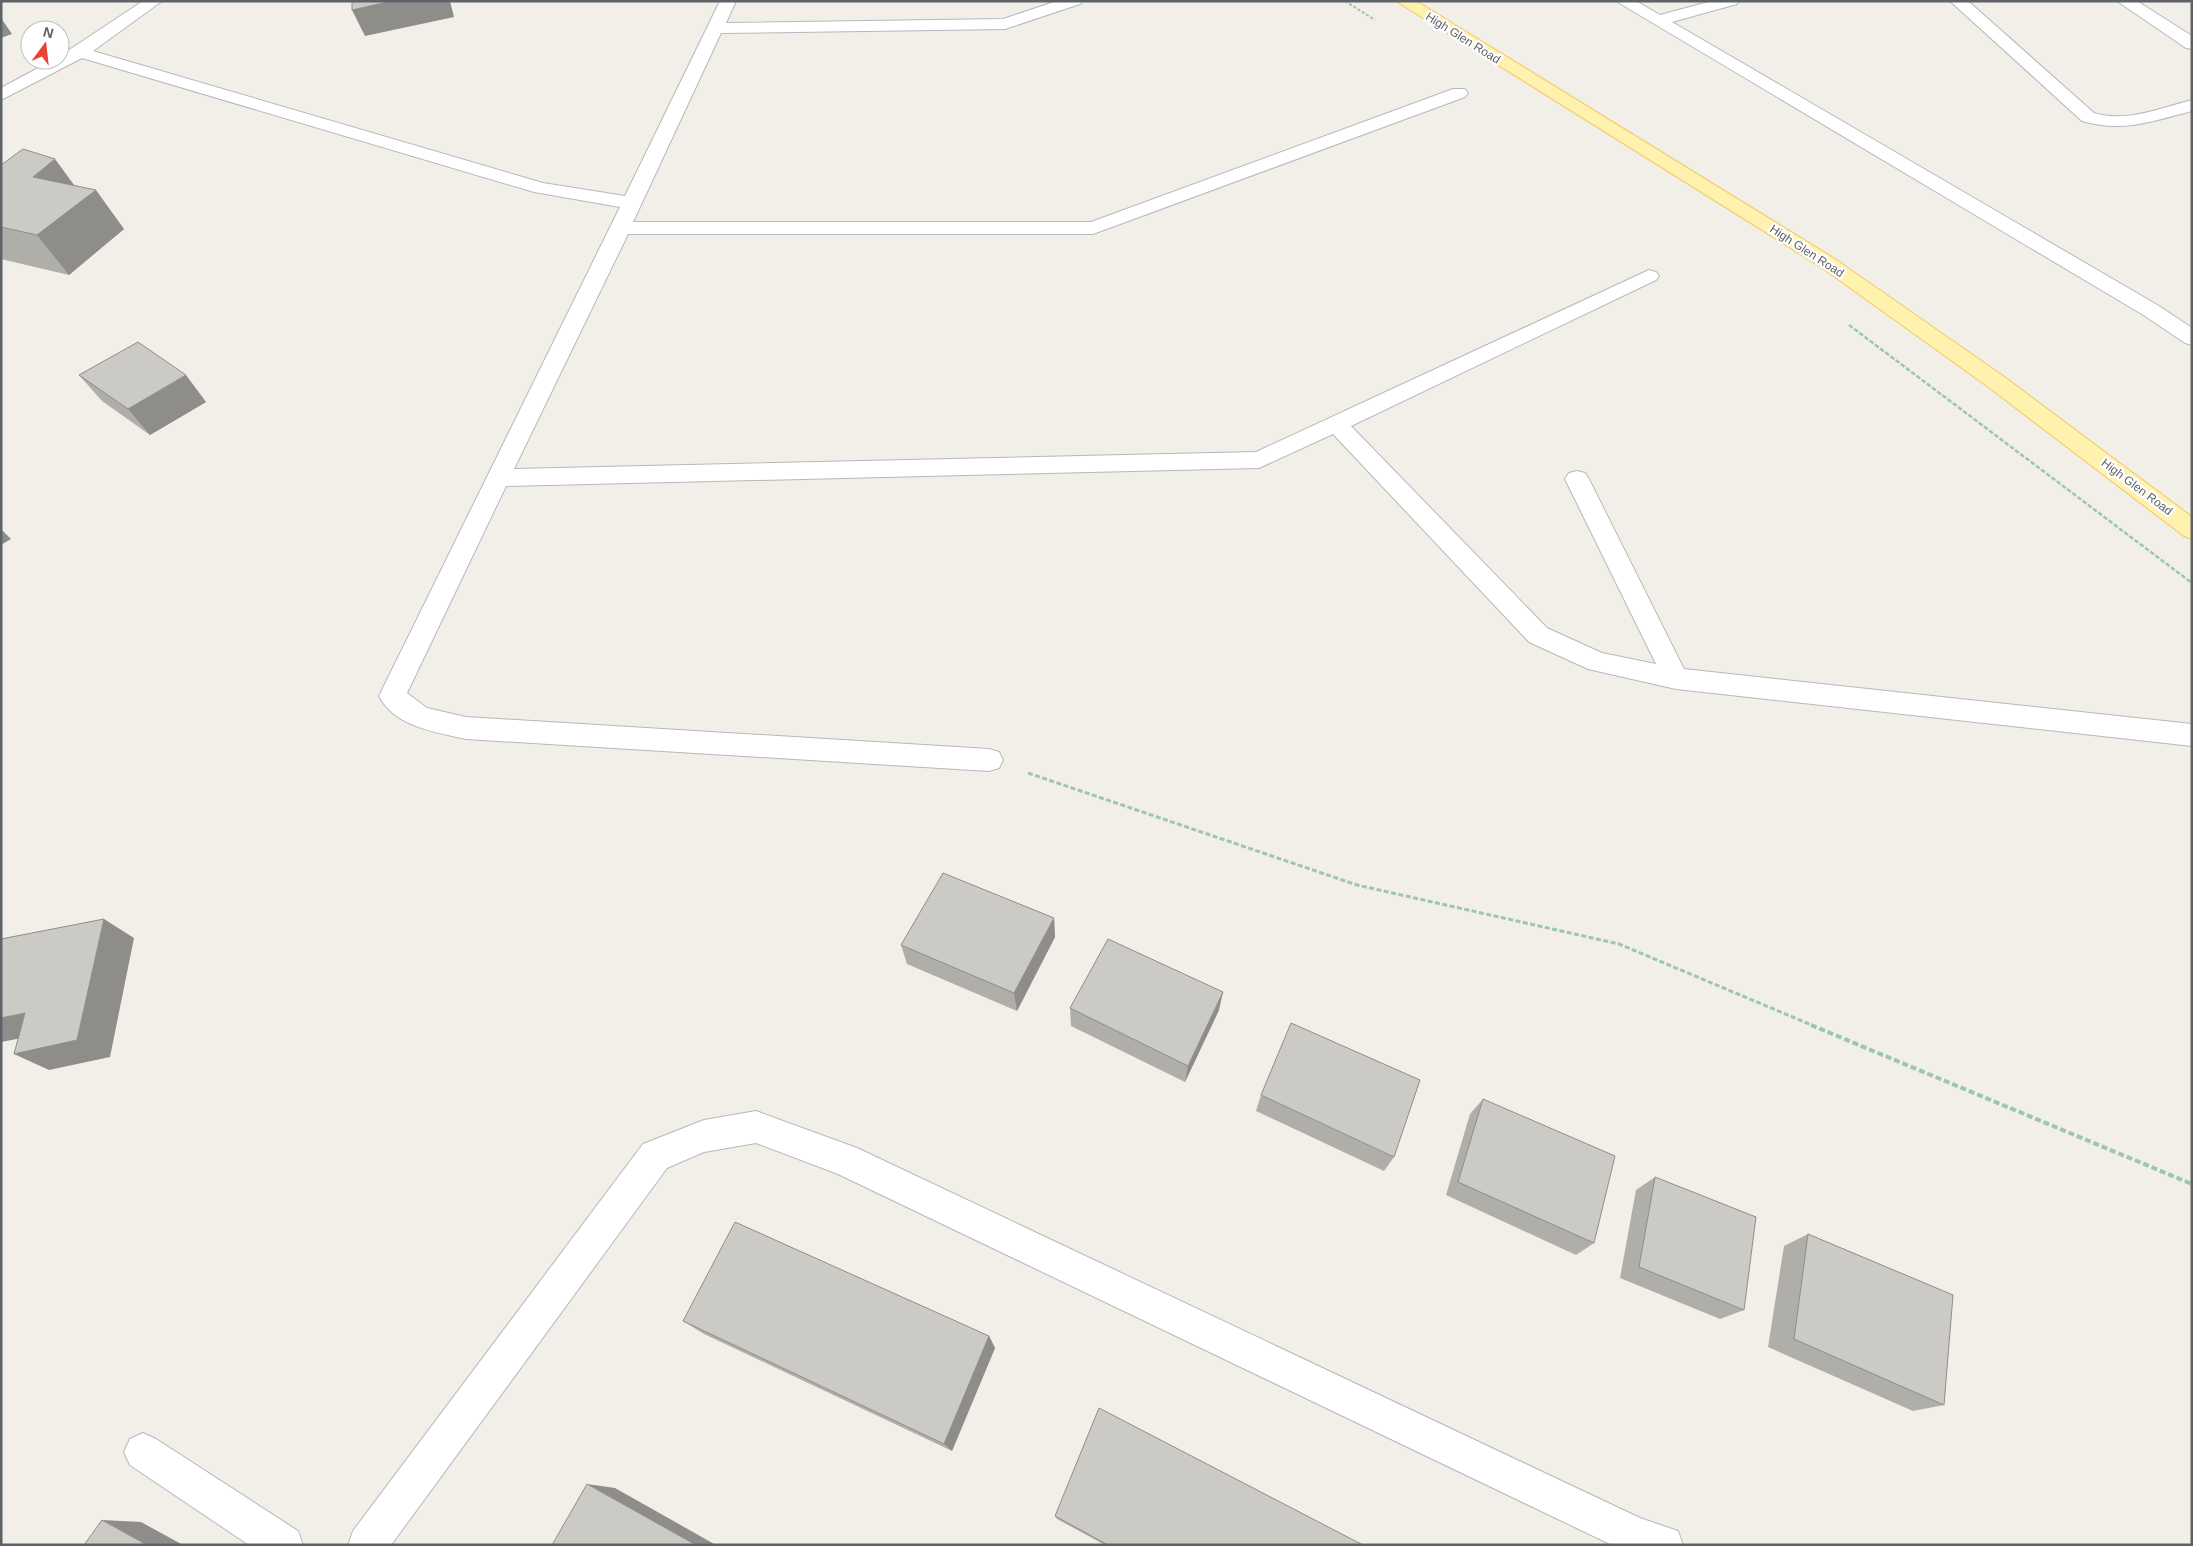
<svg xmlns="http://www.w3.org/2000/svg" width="2193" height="1546" font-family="Helvetica,sans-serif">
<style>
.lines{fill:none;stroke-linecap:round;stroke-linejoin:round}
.minor-casing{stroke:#b5b8bc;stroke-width:2}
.major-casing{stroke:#f2c960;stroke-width:2}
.path-far3{stroke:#9cc7a9;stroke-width:2;stroke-dasharray:3 2;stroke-linecap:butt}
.path-far2{stroke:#9cc7a9;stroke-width:2.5;stroke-dasharray:4.5 2;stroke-linecap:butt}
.path-far1{stroke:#9cc7a9;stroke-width:3;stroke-dasharray:5 2.5;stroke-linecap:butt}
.path{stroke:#9cc7a9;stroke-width:4;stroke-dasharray:6 3;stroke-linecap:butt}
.minor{fill:#fff;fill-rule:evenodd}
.major{fill:#fff2af;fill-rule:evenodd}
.wall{fill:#afaea9}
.shaded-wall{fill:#8f8d8a}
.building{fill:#cccac5;stroke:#8f8d8a}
.labels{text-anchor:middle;stroke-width:4.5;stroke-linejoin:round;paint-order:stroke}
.far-street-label{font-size:12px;fill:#5f6368;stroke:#fff}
</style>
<rect width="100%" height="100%" fill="#f1efe8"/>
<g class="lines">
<g class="minor-casing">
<path id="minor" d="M 143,1 L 162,1 L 93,51 L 543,183 L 625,196 L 720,1 L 736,1 L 726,23 L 1003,19 L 1057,1 L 1082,1 L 1080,4 L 1005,29 L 721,33 L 633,222 L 1091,222 L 1453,89 L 1465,89 L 1468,93 L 1465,97 L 1093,234 L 628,234 L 514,469 L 1256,452 L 1649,270 L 1656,272 L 1659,276 L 1656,280 L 1351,426 L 1547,628 L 1602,653 L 1656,664 L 1565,479 L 1569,473 L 1577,471 L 1585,473 L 1589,479 L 1684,669 L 2192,724 L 2192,746 L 1676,689 L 1588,669 L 1529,642 L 1333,434 L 1259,468 L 506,486 L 407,693 L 427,708 L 466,717 L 989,749 L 999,752 L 1003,760 L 999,768 L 989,771 L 466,739 C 435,732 395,727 379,696 L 620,207 L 534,192 L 82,58 L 1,100 L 1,88 L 53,60 L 60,60 L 60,56 Z
M 1616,1 L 1636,1 L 1660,15 L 1712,1 L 1739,1 L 1737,4 L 1672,22 L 2159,306 L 2192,328 L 2192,345 L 2185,343 L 2145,316 Z
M 1950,1 L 1968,1 L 2094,113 C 2127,123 2160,108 2192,100 L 2192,111 C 2152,121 2123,133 2082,121 Z
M 2117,1 L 2137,1 L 2192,36 L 2192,49 L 2186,48 Z
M 756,1111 L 857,1148 L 1640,1518 L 1678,1531 L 1683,1545 L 1612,1545 L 838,1174 L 756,1143 L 704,1152 L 667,1168 L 391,1545 L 348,1545 L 353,1531 L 643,1144 L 704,1120 Z
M 143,1433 L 156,1439 L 298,1531 L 303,1545 L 249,1545 L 130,1465 L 124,1452 L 130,1439 Z"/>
</g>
<g class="major-casing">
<path id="major" d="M 1396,1 L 1416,1 L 1835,259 L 2003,376 L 2192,517 L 2192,539 L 2184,536 L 1987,386 L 1821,267 Z"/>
</g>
<path class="path-far3" d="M 1345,1 L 1375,20"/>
<path class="path-far2" d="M 1849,325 L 2192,583"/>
<path class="path-far1" d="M 1028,773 L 1357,885 L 1619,944 L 1814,1026"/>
<path class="path" d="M 1811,1025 L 2192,1184"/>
<use href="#minor" class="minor"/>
<use href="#major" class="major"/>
</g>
<path class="wall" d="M 55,159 L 74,185 L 124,229 L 69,275 L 1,259 L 1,165 Z
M 79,375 L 206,402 L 150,435 L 102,401 Z
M 1054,918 L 1055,937 L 1017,1011 L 907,964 L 901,945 Z
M 1070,1008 L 1219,1010 L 1185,1082 L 1071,1026 Z
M 1261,1095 L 1394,1157 L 1384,1171 L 1256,1111 Z
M 1483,1099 L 1594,1243 L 1576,1255 L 1446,1195 L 1470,1114 Z
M 1655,1177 L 1744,1310 L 1720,1319 L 1620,1278 L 1636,1190 Z
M 1808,1234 L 1944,1405 L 1913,1411 L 1768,1347 L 1784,1246 Z
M 683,1321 L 989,1336 L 995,1348 L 952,1451 L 704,1334 Z
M 1055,1516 L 1363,1545 L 1105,1545 L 1057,1519 Z"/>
<path class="shaded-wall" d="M 392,1 L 450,1 L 454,17 L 365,36 L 352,10 Z
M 1,18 L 12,34 L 1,38 Z
M 55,159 L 84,199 L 96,190 L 124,229 L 69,275 L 37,235 L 33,177 Z
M 186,375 L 206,402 L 150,435 L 128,409 Z
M 1,529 L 11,539 L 1,545 Z
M 1054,918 L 1055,937 L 1017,1011 L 1014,993 Z
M 104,919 L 134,938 L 110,1057 L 49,1070 L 14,1054 Z
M 1223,992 L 1219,1010 L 1185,1082 L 1188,1066 Z
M 25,1013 L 59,1031 L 1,1042 L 1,1018 Z
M 989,1336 L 995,1348 L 952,1451 L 944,1444 Z
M 587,1484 L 615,1488 L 716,1545 L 696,1545 Z
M 102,1520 L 141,1522 L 183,1545 L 147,1545 Z"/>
<path class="building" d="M 352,1 L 392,1 L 352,10 Z
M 23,149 L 55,159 L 33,177 L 96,190 L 37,235 L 1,227 L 1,165 Z
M 138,342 L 186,375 L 128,409 L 79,375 Z
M 943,873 L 1054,918 L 1014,993 L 901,945 Z
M 104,919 L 77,1040 L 14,1054 L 25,1013 L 1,1018 L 1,939 Z
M 1108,939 L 1223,992 L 1188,1066 L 1070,1008 Z
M 1291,1023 L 1420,1080 L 1394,1157 L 1261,1095 Z
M 1483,1099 L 1615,1156 L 1594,1243 L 1458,1182 Z
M 1655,1177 L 1756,1217 L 1744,1310 L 1639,1267 Z
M 735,1222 L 989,1336 L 944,1444 L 683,1321 Z
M 1808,1234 L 1953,1295 L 1944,1405 L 1794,1339 Z
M 1099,1408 L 1363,1545 L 1108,1545 L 1055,1516 Z
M 587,1484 L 696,1545 L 552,1545 Z
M 102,1520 L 147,1545 L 84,1545 Z"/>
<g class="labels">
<g class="far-street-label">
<text transform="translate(1463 38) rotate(32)" y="4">High Glen Road</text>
<text transform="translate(1807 251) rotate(33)" y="4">High Glen Road</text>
<text transform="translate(2137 487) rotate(37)" y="4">High Glen Road</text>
</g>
</g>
<rect width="2193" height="1546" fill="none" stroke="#5f6368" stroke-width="5"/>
<g transform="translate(45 45) rotate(15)"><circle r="24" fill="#ffffff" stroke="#bfc1c3"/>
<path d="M0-4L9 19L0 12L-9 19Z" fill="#ea4335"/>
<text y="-8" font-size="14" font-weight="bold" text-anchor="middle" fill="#5f6368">N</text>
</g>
</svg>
